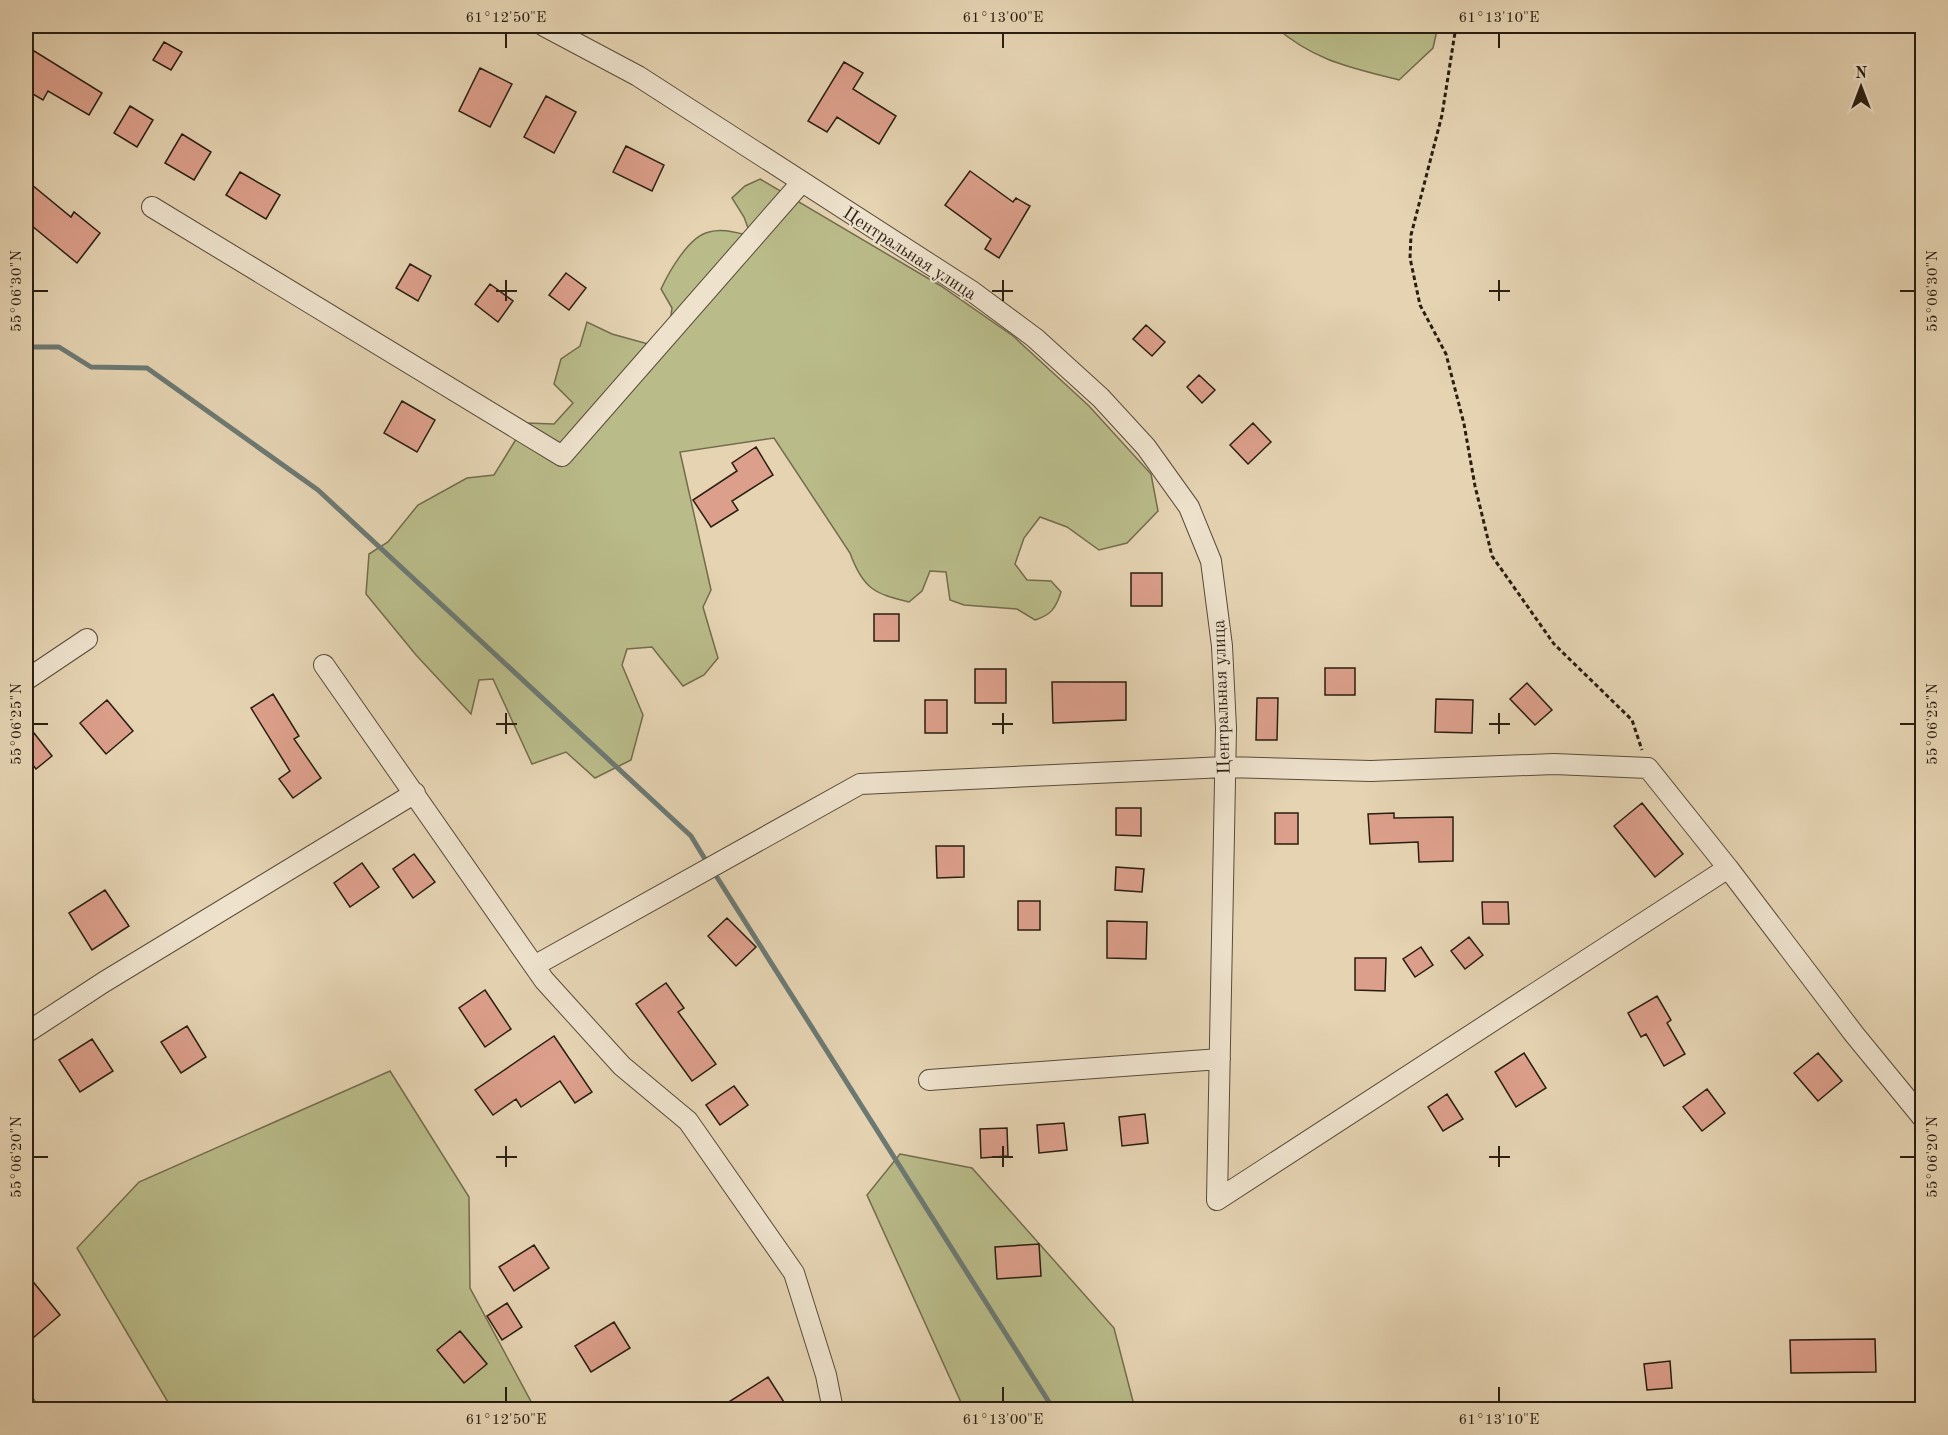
<svg xmlns="http://www.w3.org/2000/svg" width="1948" height="1435" font-family="'Old Standard TT',serif">
<style>
.green{fill:#b9bb89;stroke:#726c4d;stroke-width:1.5}
.lines{fill:none;stroke-linecap:round;stroke-linejoin:round}
.stream{stroke:#6c7973;stroke-width:5}
.building{fill:#dc9f8b;stroke:#2a1e11;stroke-width:1.5}
.minor-casing{stroke:#594b39;stroke-width:22}
.path{stroke:#2a1e11;stroke-width:3;stroke-dasharray:4.5 3;stroke-linecap:butt}
.minor{stroke:#eee2cd;stroke-width:20}
.ticks{fill:none;stroke:#2a1e11;stroke-width:2}
.labels{text-anchor:middle;stroke-width:4.5;stroke-linejoin:round;paint-order:stroke}
.street-label{font-size:18px;fill:#2a1e11;stroke:#eee2cd}
.neatline{fill:none;stroke:#2a1e11;stroke-width:2}
.ticks-label{font-size:15px;text-anchor:middle;fill:#2a1e11}
</style>
<rect width="100%" height="100%" fill="#e5d3b2"/>
<filter id="stains"><feTurbulence type="fractalNoise" baseFrequency=".00333" numOctaves="4"/><feColorMatrix values="0 0 0 0 .2 0 0 0 0 .09 0 0 0 0 .02 0 0 0 .5 -.17"/></filter>
<radialGradient id="worn" r=".72"><stop offset=".6" stop-color="#630" stop-opacity="0"/><stop offset="1" stop-color="#630" stop-opacity=".3"/></radialGradient>
<path class="green" d="M 1274,26 L 1438,26 L 1433,48 L 1399,80 C 1348,67 1315,61 1274,26 Z
M 760,179 L 941,286 L 1013,336 L 1089,406 L 1151,474 L 1158,511 L 1127,543 L 1099,550 L 1067,527 L 1040,517 L 1024,538 L 1015,564 L 1027,580 L 1051,581 L 1061,592 C 1056,608 1051,615 1035,620 L 1017,609 L 964,605 L 950,600 L 946,572 L 930,571 L 922,591 L 909,602 C 875,594 863,589 850,553 L 774,438 L 680,452 L 711,590 L 703,607 L 718,658 L 704,675 L 683,686 L 652,647 L 627,649 L 622,665 L 643,715 L 631,760 L 595,778 L 566,752 L 532,764 L 493,679 L 479,680 L 471,714 L 416,655 L 366,594 L 369,554 L 388,542 L 418,505 L 467,478 L 494,475 L 526,423 L 554,424 L 573,403 L 554,384 L 561,359 L 580,346 L 587,322 L 612,334 L 648,344 L 668,337 L 672,308 L 661,289 C 669,272 689,236 709,232 C 723,228 737,233 751,236 L 744,217 L 732,198 L 745,186 Z
M 390,1071 L 469,1197 L 470,1288 L 535,1409 L 172,1409 L 77,1248 L 139,1182 Z
M 900,1154 L 972,1168 L 1114,1328 L 1135,1409 L 964,1409 L 867,1195 Z"/>
<g class="lines">
<path class="stream" d="M 26,344 L 28,347 L 59,347 L 91,367 L 147,368 L 318,490 L 691,836 L 708,864
M 713,871 L 1054,1410"/>
</g>
<path class="building" d="M 164,42 L 182,52 L 171,70 L 153,60 Z
M 26,46 L 102,93 L 89,115 L 48,91 L 43,100 L 26,90 Z
M 844,62 L 863,73 L 853,89 L 896,116 L 879,144 L 837,117 L 827,132 L 808,121 Z
M 480,68 L 512,84 L 490,127 L 459,111 Z
M 546,96 L 576,112 L 554,153 L 524,137 Z
M 130,106 L 153,120 L 137,147 L 114,133 Z
M 182,134 L 211,152 L 194,180 L 165,163 Z
M 626,146 L 664,165 L 652,191 L 613,172 Z
M 970,171 L 1013,202 L 1016,198 L 1030,206 L 999,258 L 985,249 L 991,239 L 945,205 Z
M 240,172 L 280,195 L 266,219 L 226,195 Z
M 26,180 L 71,217 L 74,212 L 100,233 L 77,263 L 26,221 Z
M 410,264 L 431,276 L 418,301 L 396,288 Z
M 566,273 L 586,288 L 569,310 L 549,295 Z
M 490,284 L 513,301 L 498,322 L 475,304 Z
M 1146,325 L 1165,342 L 1152,356 L 1133,339 Z
M 1199,375 L 1215,390 L 1202,403 L 1187,387 Z
M 402,401 L 435,420 L 417,452 L 384,433 Z
M 1253,423 L 1271,442 L 1248,464 L 1230,445 Z
M 756,447 L 773,475 L 732,501 L 738,510 L 711,527 L 693,500 L 737,471 L 732,463 Z
M 1131,573 L 1162,573 L 1162,606 L 1131,606 Z
M 874,614 L 899,614 L 899,641 L 874,641 Z
M 1325,668 L 1355,668 L 1355,695 L 1325,695 Z
M 975,669 L 1006,669 L 1006,703 L 975,703 Z
M 1052,682 L 1126,682 L 1126,720 L 1053,723 Z
M 1527,683 L 1552,710 L 1535,725 L 1510,699 Z
M 273,694 L 299,736 L 294,739 L 321,778 L 293,798 L 279,779 L 290,771 L 251,708 Z
M 1257,698 L 1278,698 L 1277,740 L 1256,740 Z
M 1436,699 L 1473,700 L 1472,733 L 1435,732 Z
M 107,700 L 133,731 L 106,754 L 80,723 Z
M 925,700 L 947,700 L 947,733 L 925,733 Z
M 34,733 L 52,756 L 36,769 L 26,756 L 26,740 Z
M 1642,803 L 1683,854 L 1655,877 L 1614,826 Z
M 1116,808 L 1141,808 L 1141,836 L 1116,835 Z
M 1275,813 L 1298,813 L 1298,844 L 1275,844 Z
M 1394,813 L 1394,818 L 1453,817 L 1453,861 L 1419,862 L 1418,842 L 1370,844 L 1368,814 Z
M 936,846 L 964,846 L 964,877 L 937,878 Z
M 414,854 L 435,882 L 413,898 L 393,869 Z
M 362,863 L 379,887 L 350,907 L 334,883 Z
M 1116,867 L 1144,869 L 1142,892 L 1115,890 Z
M 105,890 L 129,926 L 92,950 L 69,913 Z
M 1018,901 L 1040,901 L 1040,930 L 1018,930 Z
M 1482,902 L 1508,902 L 1509,924 L 1483,924 Z
M 727,918 L 756,947 L 736,966 L 708,936 Z
M 1107,921 L 1147,922 L 1146,959 L 1107,958 Z
M 1469,937 L 1483,955 L 1465,969 L 1451,951 Z
M 1421,947 L 1433,965 L 1415,977 L 1403,959 Z
M 1355,958 L 1386,958 L 1385,991 L 1355,990 Z
M 666,983 L 684,1008 L 678,1012 L 716,1064 L 692,1081 L 636,1004 Z
M 485,990 L 511,1029 L 485,1047 L 459,1008 Z
M 1657,996 L 1671,1020 L 1667,1023 L 1685,1054 L 1664,1066 L 1646,1034 L 1641,1037 L 1628,1013 Z
M 187,1026 L 206,1057 L 181,1073 L 161,1042 Z
M 554,1036 L 592,1092 L 575,1103 L 560,1081 L 521,1107 L 516,1099 L 493,1115 L 475,1090 Z
M 92,1039 L 113,1071 L 80,1092 L 59,1060 Z
M 1524,1053 L 1546,1088 L 1516,1107 L 1495,1072 Z
M 1818,1053 L 1842,1081 L 1818,1101 L 1794,1073 Z
M 734,1086 L 748,1105 L 720,1125 L 706,1105 Z
M 1707,1089 L 1725,1113 L 1702,1131 L 1683,1107 Z
M 1447,1094 L 1463,1119 L 1443,1131 L 1428,1107 Z
M 1145,1114 L 1148,1143 L 1122,1146 L 1119,1117 Z
M 1064,1123 L 1067,1150 L 1039,1153 L 1037,1125 Z
M 1007,1128 L 1008,1156 L 981,1158 L 980,1129 Z
M 1039,1244 L 1041,1276 L 997,1279 L 995,1247 Z
M 534,1245 L 549,1268 L 514,1291 L 499,1267 Z
M 26,1273 L 60,1315 L 33,1338 L 26,1329 Z
M 507,1303 L 522,1327 L 502,1340 L 487,1316 Z
M 614,1322 L 630,1348 L 591,1372 L 575,1346 Z
M 460,1331 L 487,1364 L 464,1383 L 437,1350 Z
M 1875,1339 L 1876,1372 L 1791,1373 L 1790,1340 Z
M 1670,1361 L 1672,1388 L 1647,1390 L 1644,1364 Z
M 768,1377 L 789,1410 L 716,1410 Z"/>
<g class="lines">
<g class="minor-casing">
<path id="minor" d="M 544,26 L 638,76 L 973,292 L 1035,338 L 1101,398 L 1146,447 L 1189,507 L 1211,561 L 1222,646 L 1226,728 L 1217,1200
M 152,207 L 562,456 L 801,183
M 324,665 L 544,980 L 622,1066 L 688,1121 L 794,1273 L 826,1375 L 833,1410
M 26,680 L 87,639
M 534,966 L 860,784 L 1225,767 L 1371,771 L 1554,764 L 1648,768 L 1728,868 L 1854,1034 L 1922,1117
M 26,1033 L 104,982 L 415,793
M 929,1080 L 1220,1059
M 1217,1200 L 1728,868
M 26,1406 L 28,1410"/>
</g>
<path class="path" d="M 1456,26 L 1442,115 L 1411,235 L 1410,258 L 1420,305 L 1446,354 L 1464,424 L 1475,486 L 1492,556 L 1554,644 L 1632,720 L 1642,750"/>
<use href="#minor" class="minor"/>
</g>
<path class="ticks" d="M 506,33 L 506,48M 1003,33 L 1003,48M 1499,33 L 1499,48M 506,280 L 506,301M 1003,280 L 1003,301M 1499,280 L 1499,301M 33,291 L 48,291M 496,291 L 517,291M 992,291 L 1013,291M 1489,291 L 1510,291M 1900,291 L 1915,291M 506,713 L 506,734M 1003,713 L 1003,734M 1499,713 L 1499,734M 33,724 L 48,724M 496,724 L 517,724M 992,724 L 1013,724M 1489,724 L 1510,724M 1900,724 L 1915,724M 506,1146 L 506,1167M 1003,1146 L 1003,1167M 1499,1146 L 1499,1167M 33,1157 L 48,1157M 496,1157 L 517,1157M 992,1157 L 1013,1157M 1489,1157 L 1510,1157M 1900,1157 L 1915,1157M 506,1387 L 506,1402M 1003,1387 L 1003,1402M 1499,1387 L 1499,1402"/>
<g class="labels">
<g class="street-label">
<text transform="translate(910 253) rotate(33)" y="6">Центральная улица</text>
<text transform="translate(1221 697) rotate(-92)" y="6">Центральная улица</text>
</g>
</g>
<rect width="1948" height="1435" fill="none" stroke="#e5d3b2" stroke-width="66"/>
<g transform="translate(1861 87)" stroke="#eee2cd" stroke-width="4.5" paint-order="stroke">
<path d="M0-4.5L10 22L0 15L-10 22Z" fill="#2a1e11"/>
<text y="-9" font-size="16" font-weight="bold" text-anchor="middle" fill="#2a1e11">N</text>
</g>
<rect x="33" y="33" width="1882" height="1369" class="neatline"/>
<g class="ticks-label">
<text x="506" y="22">61°12'50"E</text>
<text x="1003" y="22">61°13'00"E</text>
<text x="1499" y="22">61°13'10"E</text>
<text transform="translate(16 291) rotate(-90)" y="5">55°06'30"N</text>
<text transform="translate(1932 291) rotate(-90)" y="5">55°06'30"N</text>
<text transform="translate(16 724) rotate(-90)" y="5">55°06'25"N</text>
<text transform="translate(1932 724) rotate(-90)" y="5">55°06'25"N</text>
<text transform="translate(16 1157) rotate(-90)" y="5">55°06'20"N</text>
<text transform="translate(1932 1157) rotate(-90)" y="5">55°06'20"N</text>
<text x="506" y="1424">61°12'50"E</text>
<text x="1003" y="1424">61°13'00"E</text>
<text x="1499" y="1424">61°13'10"E</text>
</g>
<rect width="100%" height="100%" filter="url(#stains)"/>
<rect width="100%" height="100%" fill="url(#worn)"/>
</svg>
